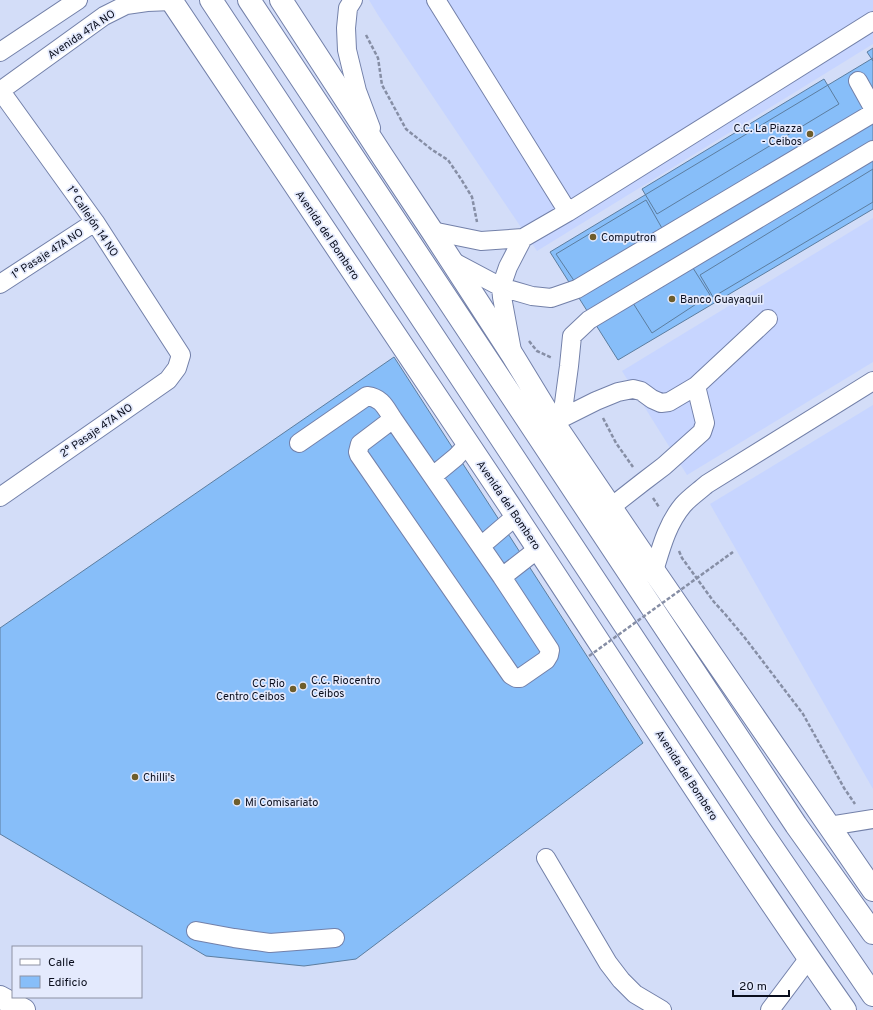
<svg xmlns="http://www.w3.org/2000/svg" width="873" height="1010" font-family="Overpass,sans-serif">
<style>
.built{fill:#c7d5ff}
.building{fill:#87bef9;stroke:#5c7d9f}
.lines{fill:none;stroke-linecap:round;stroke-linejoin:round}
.minor-casing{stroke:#7380a9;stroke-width:20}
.major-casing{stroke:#7380a9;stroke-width:24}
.highway-casing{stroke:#7380a9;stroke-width:24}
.path{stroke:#868ea5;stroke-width:2.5;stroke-dasharray:4 2;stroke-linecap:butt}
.minor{stroke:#fff;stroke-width:18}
.major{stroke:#fff;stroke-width:22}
.highway{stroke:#fff;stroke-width:22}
.path-bridge{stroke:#868ea5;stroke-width:2.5;stroke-dasharray:4 2;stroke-linecap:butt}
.poi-dot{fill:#6e5d2b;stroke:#e4eafd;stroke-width:1.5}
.labels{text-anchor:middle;stroke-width:3.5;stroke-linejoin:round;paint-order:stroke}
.street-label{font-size:11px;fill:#0a0e1d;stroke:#e4eafd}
.poi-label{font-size:11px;fill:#0a0e1d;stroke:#e4eafd;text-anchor:start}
</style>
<rect width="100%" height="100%" fill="#d3ddf8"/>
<path class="built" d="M 369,0 L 873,0 L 873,44 L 537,251 L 378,15 Z
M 873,218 L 873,362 L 687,475 L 622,371 Z
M 873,405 L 873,789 L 710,504 Z"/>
<path class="building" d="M 873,48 L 873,61 L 867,52 Z
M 873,58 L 873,209 L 618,360 L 550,252 Z
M 824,79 L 839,104 L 657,214 L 642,189 Z
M 873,169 L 873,202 L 713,297 L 700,275 Z
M 646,200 L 663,230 L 577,285 L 556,254 Z
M 693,268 L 710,295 L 652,333 L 633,303 Z
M 394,357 L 643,743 L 356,959 L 304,966 L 206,956 L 0,834 L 0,628 Z"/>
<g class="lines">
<g class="minor-casing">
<path id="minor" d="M 353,0 L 348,8 L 346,28 L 347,50 L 357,91 L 371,128
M 436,0 L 568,212
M 0,52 L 78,0
M 858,81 L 873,108
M 0,90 L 95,222 L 181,355 L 177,368 L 168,380 L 0,497
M 0,91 L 104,16 L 126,5 L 147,2 L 172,1
M 432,231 L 481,241 L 523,238 L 508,267 L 501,287 L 502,297 L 512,351
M 523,238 L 568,212 L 873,21
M 452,261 L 501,287 L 532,296 L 551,298 L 577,289 L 873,113
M 0,284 L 95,222
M 562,418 L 569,366 L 572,336 L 589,320 L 873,150
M 393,419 L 502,577 L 550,650 L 549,655 L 546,660 L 520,678 L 516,678 L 511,675 L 359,455 L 358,452 L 360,444 Z
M 556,424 L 562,418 L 596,401 L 618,392 L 633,389 L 641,391 L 652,399 L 661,403 L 669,402 L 696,386
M 299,443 L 367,396 C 382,398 385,407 393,419
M 433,476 L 456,457 L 468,444
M 611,507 L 643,482 L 664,466 L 702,432 L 705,423 L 696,386 L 768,319
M 481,546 L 516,516
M 654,571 C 661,548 667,524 683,505 C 689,498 699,491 707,484 L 873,381
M 502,577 L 538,549
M 829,826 L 873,819
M 546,858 L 608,963 L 621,980 L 635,994 L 662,1010
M 196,931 L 234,938 L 270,943 L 335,938
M 770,1010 L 809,958"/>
</g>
<g class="major-casing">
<path id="major" d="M 171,0 C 286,173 403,344 517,517 C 626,682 732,849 845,1010
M 211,0 L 759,828 L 873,995
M 249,0 L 796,825 L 873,933
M 281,0 L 383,157 L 432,231 L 513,356 L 555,425 L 654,571 L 873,890"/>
</g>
<g class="highway-casing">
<path id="highway" d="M 0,997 L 24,1010"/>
</g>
<path class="path" d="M 366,35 L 378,58 L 382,85 L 406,129 L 431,149 L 448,160 L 461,179 L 472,197 L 477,222
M 529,341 L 537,351 L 552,358
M 603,418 L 616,443 L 633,467
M 653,498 L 659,507
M 679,551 L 682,558 L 714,602 L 725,614 L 745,638 L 803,714 L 844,788 L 855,804"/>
<use href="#minor" class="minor"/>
<use href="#major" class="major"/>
<use href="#highway" class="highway"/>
<path class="path-bridge" d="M 589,656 L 733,552"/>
</g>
<g class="poi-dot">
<circle cx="810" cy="134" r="4"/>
<circle cx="593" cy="237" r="4"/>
<circle cx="672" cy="299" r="4"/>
<circle cx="303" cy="686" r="4"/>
<circle cx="293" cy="689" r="4"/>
<circle cx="135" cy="777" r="4"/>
<circle cx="237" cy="802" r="4"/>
</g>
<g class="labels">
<g class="street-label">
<text transform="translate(81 34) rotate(-34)" y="4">Avenida 47A NO</text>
<text transform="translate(93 221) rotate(56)" y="4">1° Callejón 14 NO</text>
<text transform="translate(328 235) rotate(56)" y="4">Avenida del Bombero</text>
<text transform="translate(47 253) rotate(-33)" y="4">1° Pasaje 47A NO</text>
<text transform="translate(96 430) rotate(-35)" y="4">2° Pasaje 47A NO</text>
<text transform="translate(509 505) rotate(56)" y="4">Avenida del Bombero</text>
<text transform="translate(687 775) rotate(57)" y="4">Avenida del Bombero</text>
</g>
<g class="poi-label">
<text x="802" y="132" text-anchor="end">C.C. La Piazza<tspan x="802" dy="13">- Ceibos</tspan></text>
<text x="601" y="241">Computron</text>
<text x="680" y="303">Banco Guayaquil</text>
<text x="311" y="684">C.C. Riocentro<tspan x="311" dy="13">Ceibos</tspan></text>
<text x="285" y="687" text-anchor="end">CC Rio<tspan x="285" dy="13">Centro Ceibos</tspan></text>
<text x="143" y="781">Chilli's</text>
<text x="245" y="806">Mi Comisariato</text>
</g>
</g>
<rect x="12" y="946" width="130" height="52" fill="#e4eafd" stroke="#8d92a3"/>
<rect x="20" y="959" width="20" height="6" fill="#ffffff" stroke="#8d92a3"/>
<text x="48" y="966" font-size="12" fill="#0a0e1d">Calle</text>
<rect x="20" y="976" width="20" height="12" fill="#87bef9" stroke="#8d92a3"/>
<text x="48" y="986" font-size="12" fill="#0a0e1d">Edificio</text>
<path d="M733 990v6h56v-6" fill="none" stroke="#0a0e1d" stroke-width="2"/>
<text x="739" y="990" font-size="12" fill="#0a0e1d" stroke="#e4eafd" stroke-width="3" paint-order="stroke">20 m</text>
</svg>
